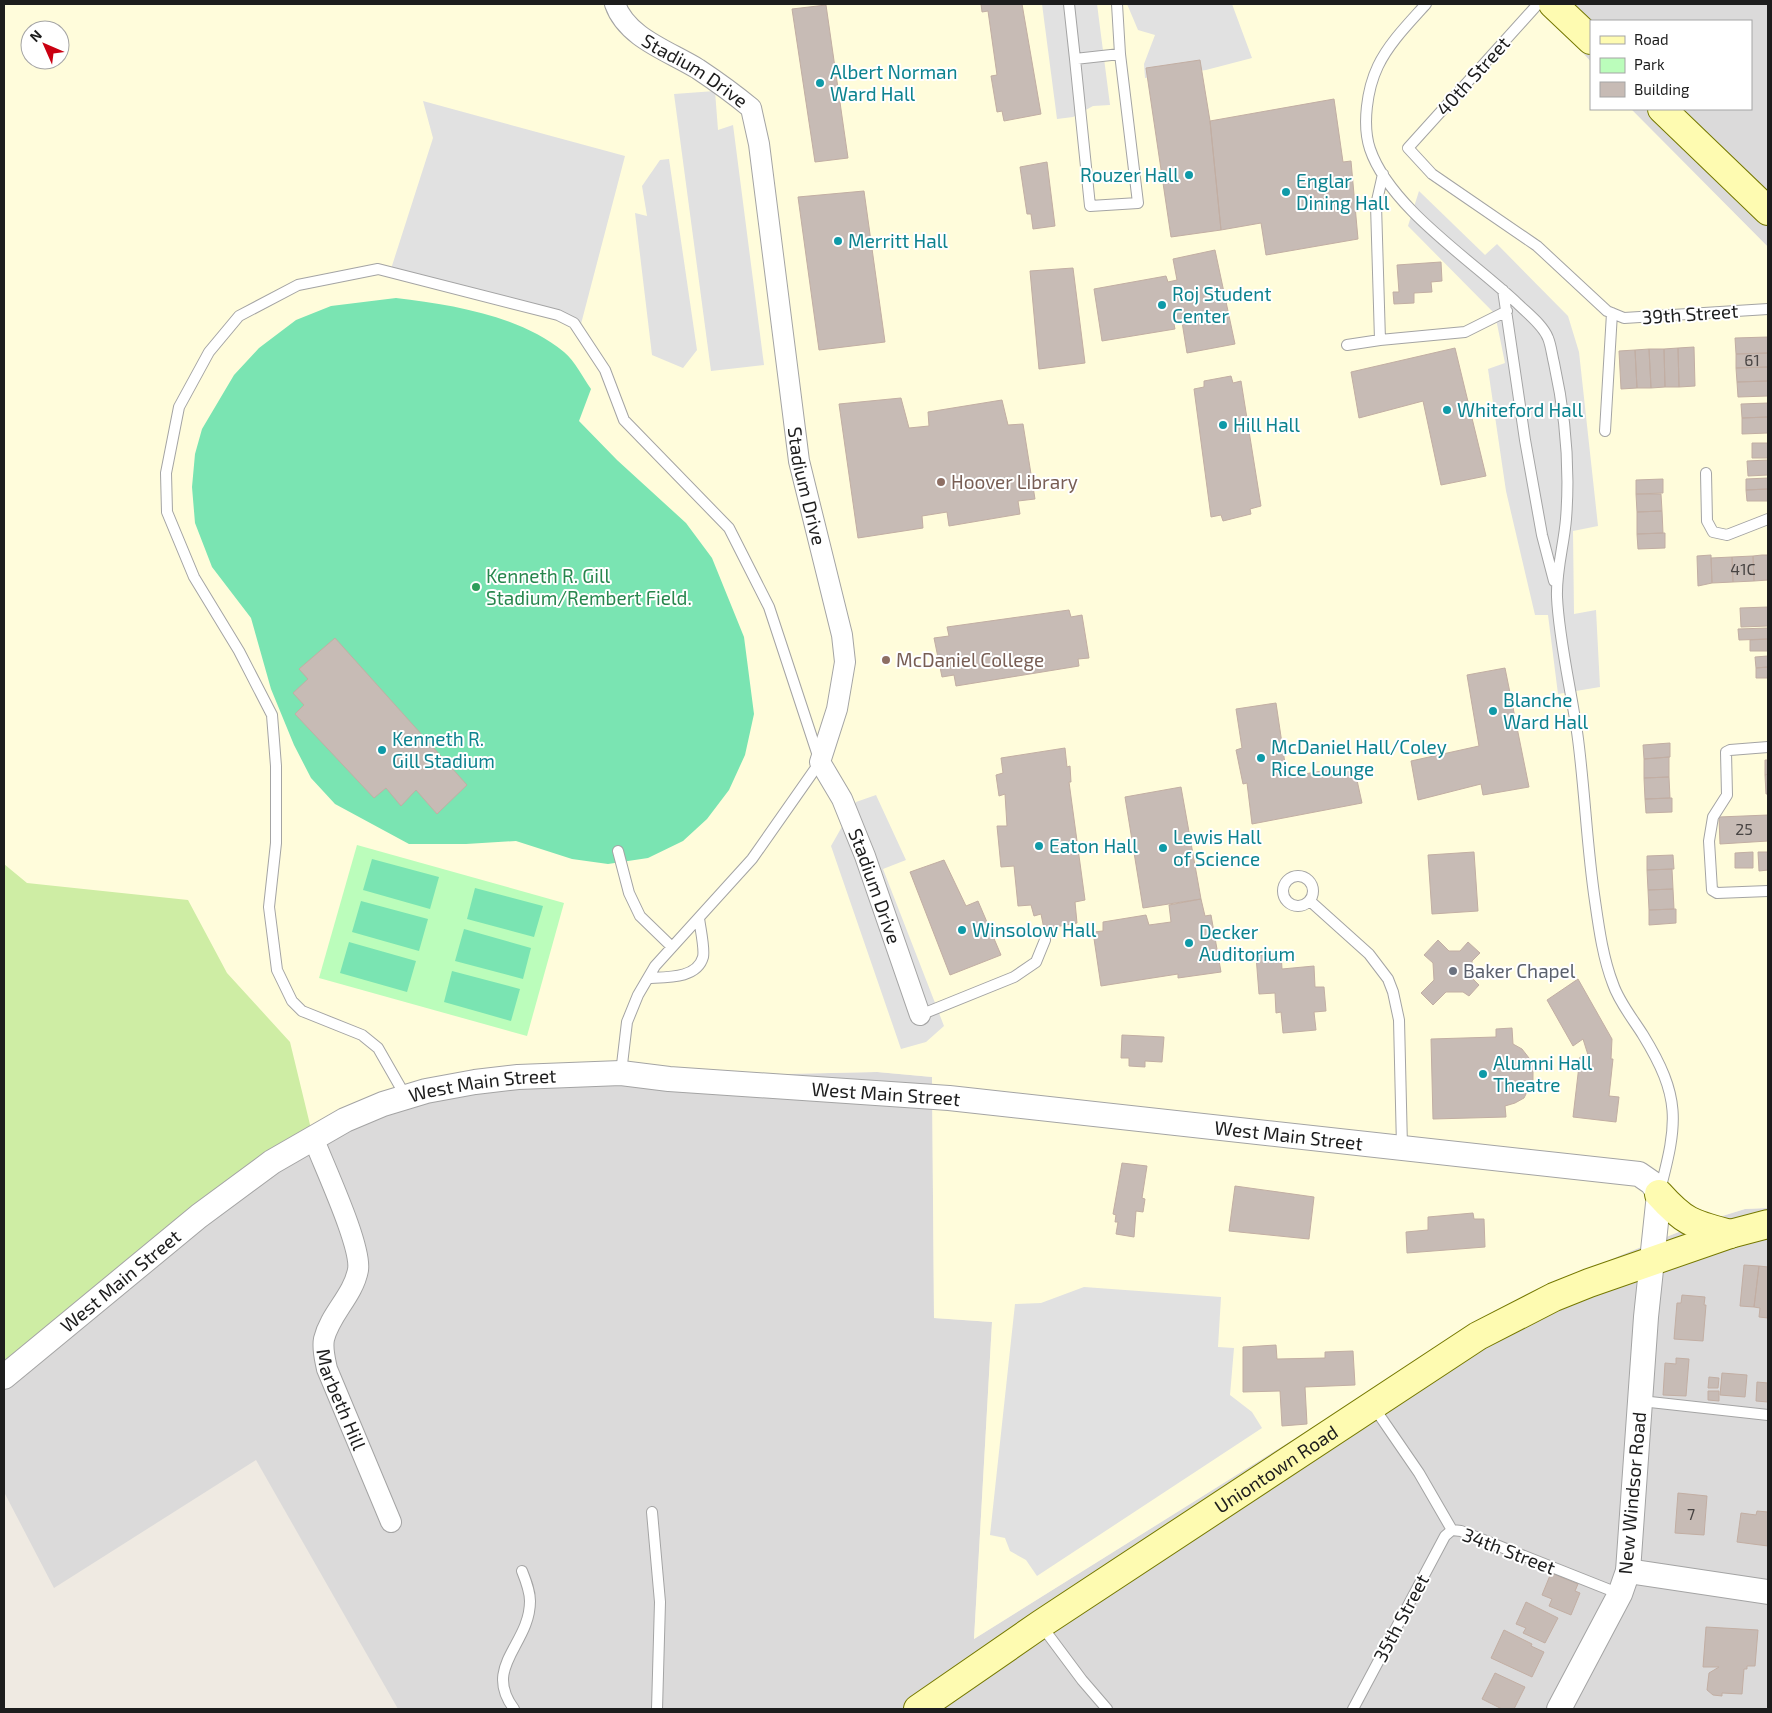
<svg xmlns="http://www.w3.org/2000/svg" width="1772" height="1713" font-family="'Exo 2',sans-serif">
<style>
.residential{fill:#dbdada}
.education{fill:#fffcdb;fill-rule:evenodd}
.grass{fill:#ceeda4}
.park{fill:#bbfdbb}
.pitch{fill:#7ae4b2}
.parking{fill:#e1e1e1}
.building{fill:#c7bbb5;stroke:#c2aea3}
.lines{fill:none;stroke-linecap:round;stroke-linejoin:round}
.service-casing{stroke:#a4a4a4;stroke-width:12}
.minor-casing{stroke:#a4a4a4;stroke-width:22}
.tertiary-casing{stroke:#a4a4a4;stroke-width:26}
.secondary-casing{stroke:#757800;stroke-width:30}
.service{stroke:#fff;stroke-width:10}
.minor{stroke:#fff;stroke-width:20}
.tertiary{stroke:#fff;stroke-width:24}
.secondary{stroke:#fefbb1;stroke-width:28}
.culture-dot{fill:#0f9aa8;stroke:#fff;stroke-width:2}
.education-dot{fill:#8d6e63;stroke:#fff;stroke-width:2}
.leisure-dot{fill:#2e9e5b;stroke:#fff;stroke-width:2}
.worship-dot{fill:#6b7280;stroke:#fff;stroke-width:2}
.labels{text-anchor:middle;stroke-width:4;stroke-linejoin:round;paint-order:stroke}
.number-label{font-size:16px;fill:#484443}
.street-label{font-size:19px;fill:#1d1d1d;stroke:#fff}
.culture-label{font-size:19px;fill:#0d838f;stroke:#fff;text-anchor:start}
.education-label{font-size:19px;fill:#785e54;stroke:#fff;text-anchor:start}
.leisure-label{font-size:19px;fill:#27864d;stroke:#fff;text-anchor:start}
.worship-label{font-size:19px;fill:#5b616d;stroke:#fff;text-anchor:start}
</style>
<rect width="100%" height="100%" fill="#efeae2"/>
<path class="residential" d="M 1539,4 L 1768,4 L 1768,247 L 1631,109 L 1751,109 L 1751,21 L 1591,21 L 1591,62 Z
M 877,1072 L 932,1077 L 934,1318 L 992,1322 L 974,1639 L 1491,1316 L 1619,1256 L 1706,1221 L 1745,1209 L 1768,1208 L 1768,1709 L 398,1709 L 256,1460 L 54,1588 L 4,1492 L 4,1377 L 313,1137 L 493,1080 Z"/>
<path class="education" d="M 4,4 L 1539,4 L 1591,62 L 1591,109 L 1631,109 L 1768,247 L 1768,1208 L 1745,1209 L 1706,1221 L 1619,1256 L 1491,1316 L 974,1639 L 992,1322 L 934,1318 L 932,1077 L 877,1072 L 493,1080 L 313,1137 L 4,1377 ZM 30,30 L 60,30 L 60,60 L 30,60 Z"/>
<path class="grass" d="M 4,864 L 27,883 L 188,900 L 227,973 L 290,1042 L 313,1137 L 4,1377 Z"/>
<path class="park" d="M 357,845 L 564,903 L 527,1036 L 319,978 Z"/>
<path class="pitch" d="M 396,298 C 453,305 518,315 564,352 C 575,361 583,378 591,389 L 579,421 L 617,460 L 686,523 L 712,558 L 744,637 L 754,714 L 745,755 L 729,790 L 707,819 L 683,841 L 648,858 L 608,864 L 572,859 L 516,841 L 466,844 L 409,844 L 335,804 L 311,778 L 294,745 L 271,689 L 251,618 L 212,567 L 195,523 L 192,487 L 195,454 L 202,429 L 234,375 L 259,348 L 296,320 L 331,306 Z
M 372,859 L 439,877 L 430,909 L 363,890 Z
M 475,888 L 543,906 L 534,937 L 467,919 Z
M 361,901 L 428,919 L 419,951 L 352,932 Z
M 464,929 L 531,948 L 523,979 L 455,961 Z
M 349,942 L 416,961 L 407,992 L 340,973 Z
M 452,971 L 520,989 L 511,1021 L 444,1002 Z"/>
<path class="parking" d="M 1042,4 L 1097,4 L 1110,105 L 1093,106 L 1073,117 L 1057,119 Z
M 1127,4 L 1232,4 L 1252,58 L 1206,70 L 1145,78 L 1144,64 L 1155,35 L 1138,30 Z
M 715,91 L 718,130 L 733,125 L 764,365 L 711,371 L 674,94 Z
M 423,101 L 625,156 L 581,324 L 390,272 L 433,138 Z
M 669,159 L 697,350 L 683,368 L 652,355 L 635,213 L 647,216 L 642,186 L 660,160 Z
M 1419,191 L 1485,255 L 1497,244 L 1568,316 L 1579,352 L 1598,526 L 1573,531 L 1574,614 L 1596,610 L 1600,687 L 1558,694 L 1548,615 L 1535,615 L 1506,491 L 1488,369 L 1505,363 L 1495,314 L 1408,226 Z
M 876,795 L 906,860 L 883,869 L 944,1026 L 926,1042 L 901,1049 L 831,846 L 856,802 Z
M 1084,1287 L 1221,1297 L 1218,1347 L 1234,1348 L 1230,1395 L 1252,1412 L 1262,1428 L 1037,1576 L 1026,1560 L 1010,1551 L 1005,1538 L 990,1535 L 1015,1304 L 1041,1303 Z"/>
<path class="building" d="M 981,4 L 1022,4 L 1041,114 L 1004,121 L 1002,111 L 997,112 L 991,76 L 997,75 L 988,11 L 982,12 Z
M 826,5 L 848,158 L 815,162 L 792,9 Z
M 1200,60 L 1210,121 L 1221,230 L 1171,237 L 1146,68 Z
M 1334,99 L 1343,162 L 1351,161 L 1358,239 L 1266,255 L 1261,223 L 1221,230 L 1210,121 Z
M 1047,162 L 1055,226 L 1033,229 L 1031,214 L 1027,214 L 1020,167 Z
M 864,191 L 885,342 L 819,350 L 798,197 Z
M 1215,250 L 1235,344 L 1187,353 L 1182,322 L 1174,324 L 1175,329 L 1102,341 L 1094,289 L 1166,276 L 1168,282 L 1177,280 L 1173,259 Z
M 1441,262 L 1442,281 L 1431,282 L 1432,292 L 1414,293 L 1414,303 L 1394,304 L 1393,292 L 1399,292 L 1397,265 Z
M 1073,268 L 1085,363 L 1039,369 L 1030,271 Z
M 1768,337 L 1768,353 L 1736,354 L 1735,338 Z
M 1694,347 L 1695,386 L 1679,387 L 1678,348 Z
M 1455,348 L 1486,476 L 1441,485 L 1423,401 L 1359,418 L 1351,372 Z
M 1678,348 L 1679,387 L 1665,387 L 1664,349 Z
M 1649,349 L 1664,349 L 1665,387 L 1651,388 Z
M 1649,349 L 1651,388 L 1637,388 L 1635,350 Z
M 1635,350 L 1637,388 L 1621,389 L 1619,351 Z
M 1768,353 L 1768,367 L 1736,368 L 1736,354 Z
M 1768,367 L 1768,381 L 1737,382 L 1736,368 Z
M 1231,376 L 1233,383 L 1241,381 L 1261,506 L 1250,509 L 1251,514 L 1223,521 L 1221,515 L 1211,517 L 1194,389 L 1204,387 L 1204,381 Z
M 1768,381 L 1768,396 L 1738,397 L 1737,382 Z
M 901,398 L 909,428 L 929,426 L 928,412 L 1002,400 L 1008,425 L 1023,424 L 1035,499 L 1018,501 L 1020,514 L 949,526 L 947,512 L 922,516 L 923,528 L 858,538 L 839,404 Z
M 1768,403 L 1768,417 L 1742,418 L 1741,404 Z
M 1768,417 L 1768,433 L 1742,434 L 1742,418 Z
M 1752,443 L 1768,443 L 1768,458 L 1752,458 Z
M 1768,460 L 1768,475 L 1748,476 L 1747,461 Z
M 1768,478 L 1768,489 L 1746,490 L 1746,479 Z
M 1663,479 L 1663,493 L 1636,494 L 1636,480 Z
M 1768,489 L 1768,501 L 1747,501 L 1746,490 Z
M 1636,494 L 1661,494 L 1662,511 L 1637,512 Z
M 1662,511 L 1663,533 L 1637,534 L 1637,512 Z
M 1665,533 L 1665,548 L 1638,549 L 1637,534 Z
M 1711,555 L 1712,583 L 1698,586 L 1697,556 Z
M 1762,555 L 1768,555 L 1768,580 L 1754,581 L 1753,556 Z
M 1753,556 L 1754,581 L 1733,582 L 1732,557 Z
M 1732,557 L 1733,582 L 1712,583 L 1711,558 Z
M 1768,607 L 1768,626 L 1741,627 L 1740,608 Z
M 1069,610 L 1071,617 L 1082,615 L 1089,658 L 1078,659 L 1079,666 L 956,686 L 954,675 L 942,677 L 934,638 L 949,636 L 947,627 Z
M 1768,628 L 1768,639 L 1739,640 L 1738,629 Z
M 335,638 L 467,785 L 437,814 L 416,790 L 401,806 L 386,788 L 374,798 L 295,714 L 304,705 L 293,693 L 308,679 L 299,669 Z
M 1768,639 L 1768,651 L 1750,651 L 1750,640 Z
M 1768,656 L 1768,667 L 1756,668 L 1755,657 Z
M 1768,667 L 1768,678 L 1756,678 L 1756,668 Z
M 1505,668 L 1529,787 L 1483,795 L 1481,784 L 1418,800 L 1411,761 L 1479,746 L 1467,675 Z
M 1276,703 L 1287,777 L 1345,767 L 1345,772 L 1355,771 L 1362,803 L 1252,824 L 1247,783 L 1243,784 L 1236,750 L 1242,748 L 1236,709 Z
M 1670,743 L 1670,757 L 1644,759 L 1643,745 Z
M 1065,748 L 1067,767 L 1070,766 L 1071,782 L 1069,782 L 1085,900 L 1075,902 L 1077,923 L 1044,929 L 1041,914 L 1034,916 L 1031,905 L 1018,906 L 1014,866 L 1001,867 L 997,826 L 1007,826 L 1005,794 L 999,796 L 996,775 L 1003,773 L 1001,758 Z
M 1669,757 L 1669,777 L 1644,778 L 1644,759 Z
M 1765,760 L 1768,760 L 1768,774 L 1765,775 Z
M 1768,774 L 1768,794 L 1766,794 L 1765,775 Z
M 1669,777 L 1670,798 L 1645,799 L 1644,778 Z
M 1181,787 L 1201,899 L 1143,908 L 1125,797 Z
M 1672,798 L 1672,812 L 1646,813 L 1645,799 Z
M 1768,815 L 1768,841 L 1720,844 L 1719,817 Z
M 1474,852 L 1478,911 L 1432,914 L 1428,855 Z
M 1753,852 L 1753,868 L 1735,868 L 1735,853 Z
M 1758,852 L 1768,852 L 1768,870 L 1759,871 Z
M 1673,855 L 1674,869 L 1647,870 L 1647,856 Z
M 944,860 L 966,906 L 978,901 L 1001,955 L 950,975 L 910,872 Z
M 1672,869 L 1673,889 L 1648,890 L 1647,870 Z
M 1673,889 L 1674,909 L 1649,910 L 1648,890 Z
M 1201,899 L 1205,916 L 1211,915 L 1221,972 L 1178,978 L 1178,974 L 1101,986 L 1093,932 L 1103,931 L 1103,922 L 1146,915 L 1149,925 L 1171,922 L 1169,905 Z
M 1676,909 L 1676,923 L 1649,925 L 1649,910 Z
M 1438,940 L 1449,951 L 1460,951 L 1468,942 L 1480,953 L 1472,961 L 1473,979 L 1479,985 L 1469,996 L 1463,992 L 1446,992 L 1433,1005 L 1421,993 L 1434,980 L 1433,963 L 1424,955 Z
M 1281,953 L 1282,969 L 1314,966 L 1315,987 L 1324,987 L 1326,1011 L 1314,1012 L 1316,1030 L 1283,1033 L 1281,1012 L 1276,1013 L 1275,993 L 1259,994 L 1256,956 Z
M 1578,979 L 1612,1039 L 1611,1059 L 1613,1059 L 1609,1096 L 1619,1097 L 1616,1122 L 1573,1117 L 1580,1057 L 1589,1058 L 1583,1039 L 1573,1046 L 1547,1000 Z
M 1512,1028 L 1513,1044 L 1522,1049 L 1529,1058 L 1533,1068 L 1533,1080 L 1524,1098 L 1515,1103 L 1505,1106 L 1506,1117 L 1433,1119 L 1431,1039 L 1496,1037 L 1496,1029 Z
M 1122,1035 L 1164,1037 L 1162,1062 L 1145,1061 L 1145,1067 L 1129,1066 L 1129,1058 L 1121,1058 Z
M 1122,1163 L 1147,1166 L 1142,1198 L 1145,1199 L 1143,1212 L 1136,1211 L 1134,1237 L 1116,1234 L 1118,1222 L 1115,1222 L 1116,1215 L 1113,1214 Z
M 1235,1186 L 1314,1197 L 1309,1239 L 1229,1231 Z
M 1473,1213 L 1474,1219 L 1484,1219 L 1485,1247 L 1407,1253 L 1406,1232 L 1428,1230 L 1428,1217 Z
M 1744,1265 L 1759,1266 L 1754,1307 L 1740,1306 Z
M 1759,1266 L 1768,1267 L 1768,1318 L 1759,1317 L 1760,1308 L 1754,1307 Z
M 1682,1295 L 1705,1297 L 1704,1305 L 1706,1305 L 1703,1341 L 1674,1339 L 1677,1303 L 1681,1303 Z
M 1276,1345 L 1277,1359 L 1325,1358 L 1325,1352 L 1353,1351 L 1355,1385 L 1305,1387 L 1307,1424 L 1282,1426 L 1280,1391 L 1243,1392 L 1243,1347 Z
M 1676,1358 L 1689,1359 L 1686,1396 L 1663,1395 L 1665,1363 L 1676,1364 Z
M 1722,1373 L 1747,1375 L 1745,1397 L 1720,1395 Z
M 1709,1377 L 1719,1378 L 1718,1388 L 1708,1388 Z
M 1757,1382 L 1768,1383 L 1768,1402 L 1756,1401 Z
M 1708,1391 L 1719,1391 L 1719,1401 L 1708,1400 Z
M 1678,1493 L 1707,1496 L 1704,1535 L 1675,1533 Z
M 1757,1511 L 1768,1512 L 1768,1546 L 1737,1542 L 1741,1513 L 1756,1515 Z
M 1551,1573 L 1578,1584 L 1575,1591 L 1580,1593 L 1571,1615 L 1549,1606 L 1552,1599 L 1542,1595 Z
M 1526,1602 L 1558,1618 L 1545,1643 L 1523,1633 L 1526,1628 L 1516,1624 Z
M 1706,1627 L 1758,1630 L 1755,1666 L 1747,1666 L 1747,1669 L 1744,1669 L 1742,1694 L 1722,1693 L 1722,1696 L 1713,1695 L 1707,1690 L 1709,1673 L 1719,1667 L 1703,1667 Z
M 1504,1630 L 1532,1644 L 1531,1646 L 1544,1652 L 1532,1677 L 1491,1658 Z
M 1495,1673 L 1525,1687 L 1514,1709 L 1502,1709 L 1482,1699 Z"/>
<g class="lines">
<g class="service-casing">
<path id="service" d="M 1069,4 L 1075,59 L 1120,54 L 1117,4
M 1426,4 C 1409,23 1389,43 1378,66 C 1367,89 1362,125 1370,149 C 1390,208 1473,261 1518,304 C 1527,313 1543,325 1548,338 C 1551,345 1552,355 1554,363 C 1565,413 1570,468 1566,519 C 1564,545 1556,570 1557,597 C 1559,642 1572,693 1578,739 C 1585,793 1587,848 1595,901 C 1599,929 1603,958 1613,984 C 1619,1002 1633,1019 1643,1035 C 1681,1097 1678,1122 1660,1190
M 1538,4 L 1408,148 L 1432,174 L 1537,246 L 1607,311 L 1624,318 L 1768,309
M 1075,59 L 1090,206 L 1138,203 L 1120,54
M 1383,174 L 1376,205 L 1380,340 L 1465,332 L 1507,311
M 1503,290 L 1525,440 L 1542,535 L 1554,581
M 1347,345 L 1380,340
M 1605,431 L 1612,313
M 1706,473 L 1707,521 L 1713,532 L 1727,535 L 1768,519
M 1768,747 L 1730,750 L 1726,752 L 1727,795 L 1713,817 L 1709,841 L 1712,890 L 1717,893 L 1768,891
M 618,851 L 629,893 L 640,916 L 672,947
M1283 891a15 15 0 1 1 30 0a15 15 0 1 1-30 0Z
M 1310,901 L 1369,954 L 1388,979 L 1393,992 L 1399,1020 L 1402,1147
M 648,978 C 666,977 697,979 703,957 C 705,949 700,927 699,918
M 920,1015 L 1014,977 L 1036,962 L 1045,940
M 406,1097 L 378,1048 L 362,1035 L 302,1011 L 292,1001 L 277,970 L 269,907 L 276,843 L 276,766 L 272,715 L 239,651 L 194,577 L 167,512 L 166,473 L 179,407 L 209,352 L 239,316 L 298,285 L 378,269 L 558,315 L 574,323 L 605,370 L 624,420 L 729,528 L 769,607 L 820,762 L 752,859 L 655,966 L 638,995 L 627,1022 L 621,1073
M 1641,1401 L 1768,1415
M 1373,1406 L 1419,1473 L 1452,1530
M 652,1512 L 660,1602 L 657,1709
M 1452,1530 L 1461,1531 L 1620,1594
M 1041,1625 L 1082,1680 L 1107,1709
M 514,1709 C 482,1666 530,1645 530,1601 C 530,1591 526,1581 522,1571
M 1353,1709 L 1445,1536 L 1452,1530"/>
</g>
<g class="minor-casing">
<g id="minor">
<path id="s1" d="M 615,4 C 627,38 669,51 698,69 C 716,81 734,94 751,108 L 759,144 L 799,461 L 842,635 L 845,662 L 837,709 L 820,762 L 842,799 L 865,856 L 920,1015"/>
<path id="s2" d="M 313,1137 C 323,1164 362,1246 358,1270 C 353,1296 330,1314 324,1339 C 322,1349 325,1359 327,1369 L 391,1522"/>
</g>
</g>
<g class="tertiary-casing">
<g id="tertiary">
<path id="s3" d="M 4,1377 L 199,1216 L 272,1162 L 345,1120 L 383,1104 L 426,1091 L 475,1082 L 518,1077 L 621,1073 L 669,1079 L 949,1098 L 1639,1174 L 1652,1183 L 1659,1194 L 1646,1317 L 1628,1571 L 1620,1594 L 1559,1709"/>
<path d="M 1628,1571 L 1768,1592"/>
</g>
</g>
<g class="secondary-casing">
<g id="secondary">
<path d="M 1553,4 L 1591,40"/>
<path d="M 1662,109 L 1768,211"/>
<path d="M 1659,1194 C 1685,1223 1693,1224 1730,1234"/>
<path id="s4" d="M 918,1709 L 1041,1624 L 1478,1336 L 1554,1297 L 1589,1283 L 1730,1234 L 1768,1224"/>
</g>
</g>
<use href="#service" class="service"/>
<use href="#minor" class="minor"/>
<use href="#tertiary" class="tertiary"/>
<use href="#secondary" class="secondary"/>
</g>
<g class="culture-dot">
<circle cx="820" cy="83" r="5"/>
<circle cx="1189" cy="175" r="5"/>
<circle cx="1286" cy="192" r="5"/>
<circle cx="838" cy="241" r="5"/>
<circle cx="1162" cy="305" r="5"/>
<circle cx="1447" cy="410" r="5"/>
<circle cx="1223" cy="425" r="5"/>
<circle cx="1493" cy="711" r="5"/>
<circle cx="382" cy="750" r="5"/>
<circle cx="1261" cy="758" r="5"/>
<circle cx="1039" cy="846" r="5"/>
<circle cx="1163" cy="848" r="5"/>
<circle cx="962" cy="930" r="5"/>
<circle cx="1189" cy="943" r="5"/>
<circle cx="1483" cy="1074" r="5"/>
</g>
<g class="education-dot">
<circle cx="941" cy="482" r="5"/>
<circle cx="886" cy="660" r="5"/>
</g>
<circle class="leisure-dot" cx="476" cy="587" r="5"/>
<circle class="worship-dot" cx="1453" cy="971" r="5"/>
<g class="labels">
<g class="number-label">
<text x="1752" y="366">61</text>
<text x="1743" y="575">41C</text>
<text x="1744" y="835">25</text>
<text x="1691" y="1520">7</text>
</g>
<g class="street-label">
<text dy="7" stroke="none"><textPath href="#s1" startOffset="106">Stadium Drive</textPath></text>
<text transform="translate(1473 76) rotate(-48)" y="7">40th Street</text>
<text transform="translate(1690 314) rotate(-4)" y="7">39th Street</text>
<text dy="7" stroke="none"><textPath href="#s1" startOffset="556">Stadium Drive</textPath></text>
<text dy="7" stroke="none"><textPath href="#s1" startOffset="976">Stadium Drive</textPath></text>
<text dy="7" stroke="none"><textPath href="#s3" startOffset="571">West Main Street</textPath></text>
<text dy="7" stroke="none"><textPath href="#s3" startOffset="976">West Main Street</textPath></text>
<text dy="7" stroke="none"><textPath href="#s3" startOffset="1381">West Main Street</textPath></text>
<text dy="7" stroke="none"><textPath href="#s3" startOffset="151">West Main Street</textPath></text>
<text dy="7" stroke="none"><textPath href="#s2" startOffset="282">Marbeth Hill</textPath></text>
<text dy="7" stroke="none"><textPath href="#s4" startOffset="431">Uniontown Road</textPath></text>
<text transform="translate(1632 1493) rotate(-85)" y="7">New Windsor Road</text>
<text transform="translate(1509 1551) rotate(21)" y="7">34th Street</text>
<text transform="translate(1401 1618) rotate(-62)" y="7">35th Street</text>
</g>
<g class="culture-label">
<text x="830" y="79">Albert Norman<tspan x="830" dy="22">Ward Hall</tspan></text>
<text x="1179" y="182" text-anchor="end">Rouzer Hall</text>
<text x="1296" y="188">Englar<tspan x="1296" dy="22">Dining Hall</tspan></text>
<text x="848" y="248">Merritt Hall</text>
<text x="1172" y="301">Roj Student<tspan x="1172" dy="22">Center</tspan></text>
<text x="1457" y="417">Whiteford Hall</text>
<text x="1233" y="432">Hill Hall</text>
<text x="1503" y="707">Blanche<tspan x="1503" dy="22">Ward Hall</tspan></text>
<text x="392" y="746">Kenneth R.<tspan x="392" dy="22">Gill Stadium</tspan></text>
<text x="1271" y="754">McDaniel Hall/Coley<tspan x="1271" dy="22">Rice Lounge</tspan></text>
<text x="1173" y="844">Lewis Hall<tspan x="1173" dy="22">of Science</tspan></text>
<text x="1049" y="853">Eaton Hall</text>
<text x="972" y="937">Winsolow Hall</text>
<text x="1199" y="939">Decker<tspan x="1199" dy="22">Auditorium</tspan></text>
<text x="1493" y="1070">Alumni Hall<tspan x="1493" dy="22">Theatre</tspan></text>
</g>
<g class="education-label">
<text x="951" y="489">Hoover Library</text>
<text x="896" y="667">McDaniel College</text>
</g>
<g class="leisure-label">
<text x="486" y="583">Kenneth R. Gill<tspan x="486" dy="22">Stadium/Rembert Field.</tspan></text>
</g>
<g class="worship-label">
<text x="1463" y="978">Baker Chapel</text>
</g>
</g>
<rect width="1772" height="1713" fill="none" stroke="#1d1d1d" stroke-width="10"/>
<rect x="1590" y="20" width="162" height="90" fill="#ffffff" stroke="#a5a5a5"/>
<rect x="1600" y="36" width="25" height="8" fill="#fefbb1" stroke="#a5a5a5"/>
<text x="1634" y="45" font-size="15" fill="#1d1d1d">Road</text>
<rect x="1600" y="58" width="25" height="15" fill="#bbfdbb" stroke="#a5a5a5"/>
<text x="1634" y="70" font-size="15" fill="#1d1d1d">Park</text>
<rect x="1600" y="82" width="25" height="15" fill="#c7bbb5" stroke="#a5a5a5"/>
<text x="1634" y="95" font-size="15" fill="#1d1d1d">Building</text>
<g transform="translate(45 45) rotate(315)"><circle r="24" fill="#ffffff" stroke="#a5a5a5"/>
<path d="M0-4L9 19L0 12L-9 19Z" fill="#ca0011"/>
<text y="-8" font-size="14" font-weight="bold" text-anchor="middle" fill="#1d1d1d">N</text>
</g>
</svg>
